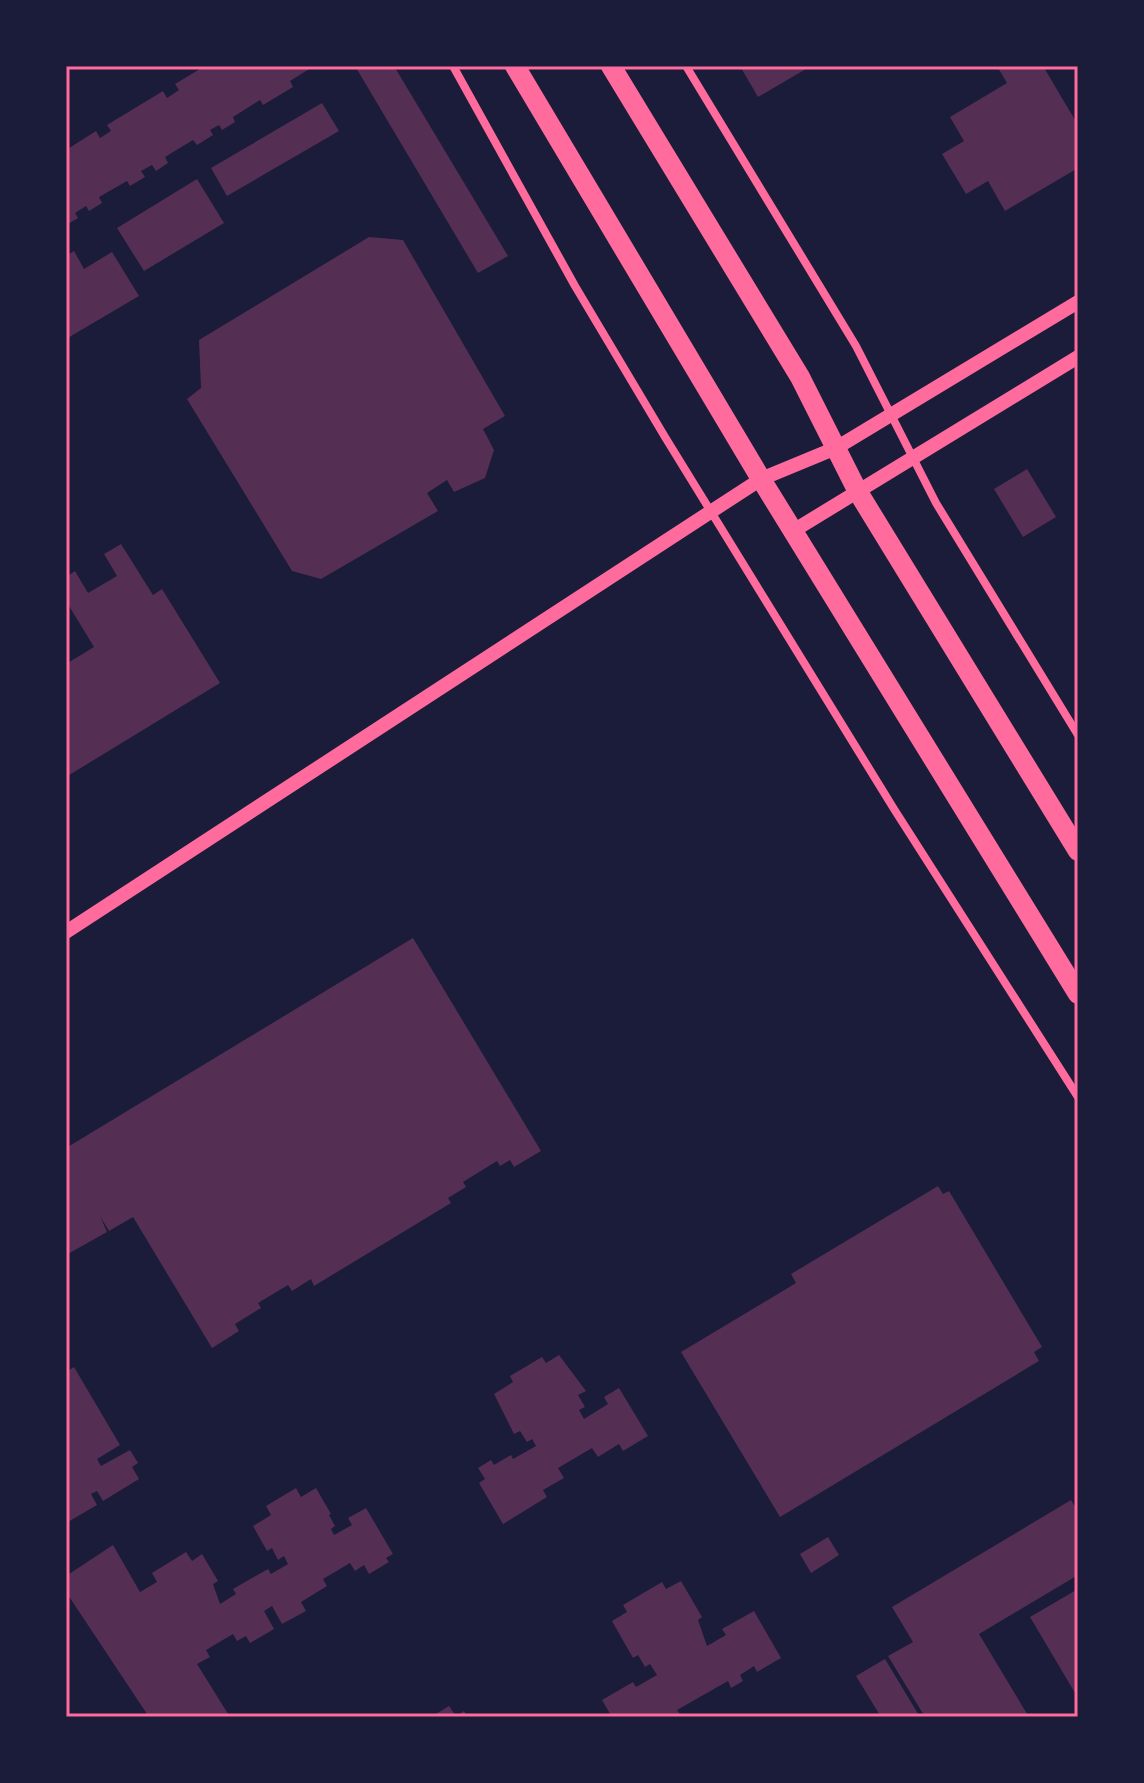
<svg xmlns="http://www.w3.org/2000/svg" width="1144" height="1783" font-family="'Exo 2',sans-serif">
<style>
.building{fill:#542f53}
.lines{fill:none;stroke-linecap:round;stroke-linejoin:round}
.minor{stroke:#ff6b9d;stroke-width:8}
.tertiary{stroke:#ff6b9d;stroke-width:14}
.primary{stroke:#ff6b9d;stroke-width:20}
.neatline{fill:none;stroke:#ff6b9d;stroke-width:3}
</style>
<rect width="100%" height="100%" fill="#1b1b3a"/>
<path class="building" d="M 205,66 L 314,66 L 290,81 L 293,87 L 263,105 L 260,100 L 233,117 L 235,122 L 222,130 L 219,125 L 210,130 L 213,135 L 197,145 L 193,140 L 165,157 L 168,163 L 156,171 L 152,165 L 141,171 L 145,177 L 130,186 L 127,181 L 99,197 L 102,203 L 89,211 L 86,206 L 75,213 L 78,218 L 66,225 L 66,150 L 96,131 L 100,138 L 111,131 L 107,125 L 163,91 L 167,98 L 179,90 L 175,84 Z
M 355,66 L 394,66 L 508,256 L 478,273 Z
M 740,66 L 811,66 L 758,97 Z
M 997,66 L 1043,66 L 1078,125 L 1078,168 L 1005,211 L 988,181 L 966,194 L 942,154 L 964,141 L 950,117 L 1007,83 Z
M 322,103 L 339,131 L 227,196 L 211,168 Z
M 197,179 L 224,223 L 144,271 L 117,228 Z
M 369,237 L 403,240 L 505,416 L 483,429 L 494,450 L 485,478 L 454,492 L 447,480 L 427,493 L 438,511 L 321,579 L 292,571 L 187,399 L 201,388 L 199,340 Z
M 74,251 L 84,269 L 112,252 L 139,296 L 66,339 L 66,256 Z
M 1027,469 L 1056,517 L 1023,537 L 994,489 Z
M 121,544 L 153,595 L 162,589 L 220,683 L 66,777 L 66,664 L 94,647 L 66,601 L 66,577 L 75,571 L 88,593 L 117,576 L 104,554 Z
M 413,938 L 541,1151 L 514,1167 L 510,1160 L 500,1166 L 497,1161 L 463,1182 L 466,1187 L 448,1198 L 451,1203 L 314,1286 L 311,1279 L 292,1291 L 288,1285 L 258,1303 L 261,1308 L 235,1324 L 239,1331 L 212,1348 L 133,1217 L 109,1231 L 100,1216 L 107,1232 L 66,1255 L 66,1148 Z
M 938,1186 L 943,1194 L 949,1191 L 1042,1347 L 1034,1352 L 1039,1361 L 780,1517 L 681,1352 L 796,1283 L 791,1274 Z
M 559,1355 L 586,1391 L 578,1395 L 585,1407 L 579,1410 L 584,1419 L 608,1404 L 604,1397 L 619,1388 L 648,1436 L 623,1451 L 619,1444 L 598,1457 L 592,1448 L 558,1468 L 564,1478 L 543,1490 L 547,1497 L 503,1524 L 479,1483 L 485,1479 L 478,1468 L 491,1460 L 494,1465 L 511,1455 L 513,1459 L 536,1446 L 532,1439 L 527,1442 L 520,1431 L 514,1434 L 494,1394 L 513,1382 L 510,1376 L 542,1357 L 546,1363 Z
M 74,1367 L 120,1445 L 97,1459 L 101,1466 L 130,1450 L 138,1463 L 132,1467 L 139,1479 L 103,1501 L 97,1491 L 91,1494 L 97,1505 L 66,1523 L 66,1372 Z
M 296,1488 L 301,1497 L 316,1488 L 331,1514 L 329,1515 L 335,1526 L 331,1529 L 334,1535 L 352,1525 L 348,1518 L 366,1508 L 393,1554 L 386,1558 L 389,1562 L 369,1574 L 364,1565 L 355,1571 L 350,1563 L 323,1579 L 327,1586 L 301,1602 L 306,1611 L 282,1624 L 272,1606 L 264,1611 L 274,1629 L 250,1643 L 246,1636 L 237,1641 L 233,1634 L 206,1650 L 210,1657 L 197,1664 L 230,1717 L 149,1717 L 66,1592 L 66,1576 L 113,1545 L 140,1592 L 157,1582 L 152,1573 L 186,1552 L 192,1561 L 202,1554 L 218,1581 L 213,1584 L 220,1604 L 236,1594 L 233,1589 L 268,1569 L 271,1574 L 288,1564 L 284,1556 L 278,1560 L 272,1548 L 267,1551 L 253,1526 L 271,1515 L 266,1506 Z
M 1071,1500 L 1078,1512 L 1078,1575 L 979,1634 L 1029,1717 L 925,1717 L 888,1656 L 913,1642 L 892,1607 Z
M 828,1537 L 839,1555 L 811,1573 L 800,1554 Z
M 681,1581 L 702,1617 L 698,1620 L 707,1646 L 726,1635 L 722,1629 L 754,1611 L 781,1658 L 757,1672 L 754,1666 L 740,1675 L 743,1681 L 731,1688 L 728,1681 L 677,1710 L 682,1717 L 612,1717 L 602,1700 L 633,1682 L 636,1687 L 657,1675 L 650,1664 L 645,1667 L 638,1655 L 633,1658 L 612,1621 L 627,1612 L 623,1605 L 662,1582 L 666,1589 Z
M 1078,1589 L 1078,1698 L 1030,1617 Z
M 885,1659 L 920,1717 L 881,1717 L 856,1676 Z
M 449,1706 L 456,1716 L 464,1711 L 468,1717 L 431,1717 Z"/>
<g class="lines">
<path class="minor" d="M 453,66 L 575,286 L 665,437 L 894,809 L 1078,1097
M 686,66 L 856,346 L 936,503 L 1078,735"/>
<path class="tertiary" d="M 793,531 L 1078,357
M 66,932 L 761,479 L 836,448 L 1078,302"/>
<path class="primary" d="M 515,66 L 761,479 L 1078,994
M 611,66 L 800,377 L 858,492 L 1078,851"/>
</g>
<rect width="1144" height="1783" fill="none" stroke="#1b1b3a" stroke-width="136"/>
<rect x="68" y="68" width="1008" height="1647" class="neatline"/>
</svg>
